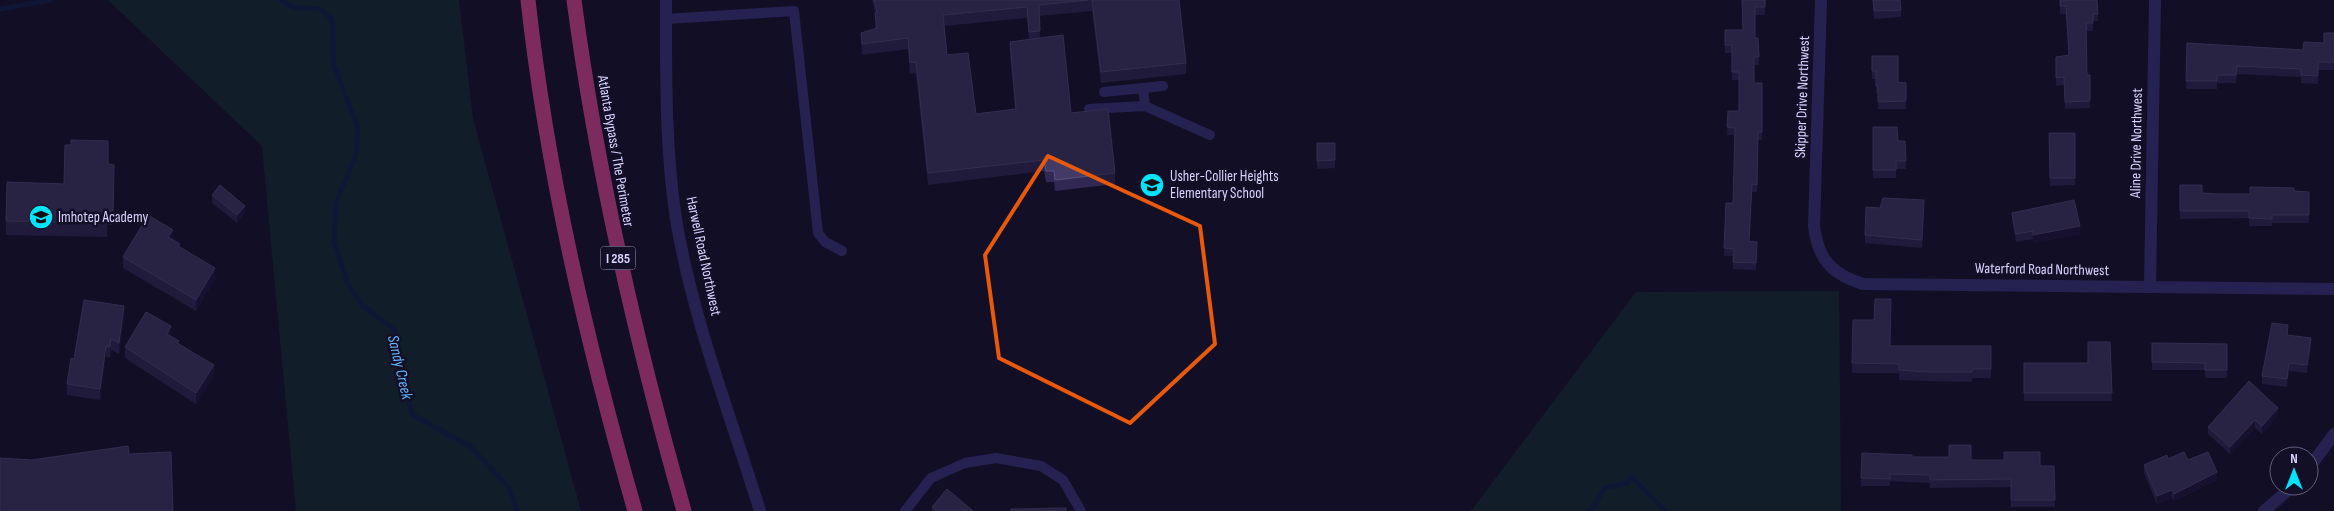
<svg xmlns="http://www.w3.org/2000/svg" width="2334" height="511" font-family="'Sofia Sans Condensed',sans-serif">
<style>
.green{fill:#12302f}
.lines{fill:none;stroke-linecap:round;stroke-linejoin:round}
.stream{stroke:#0c2248;stroke-width:5}
.service{stroke:#3d3a85;stroke-width:10}
.minor{stroke:#3d3a85;stroke-width:12}
.tertiary{stroke:#3d3a85;stroke-width:12}
.motorway{stroke:#ff4fa3;stroke-width:15}
.wall{fill:#312854;fill-rule:evenodd}
.shaded-wall{fill:#1d163a}
.building{fill:#433a66;stroke:#5a527e}
.marked{fill:none;stroke:#e8590c;stroke-width:4;stroke-linejoin:round}
.labels{text-anchor:middle;stroke-width:5;stroke-linejoin:round;paint-order:stroke}
.shield{fill:#130f26;stroke:#9e99be;stroke-width:1}
.shield-label{font-size:14px;font-weight:bold;fill:#d9d4ff}
.street-label{font-size:15px;fill:#d9d4ff;stroke:#130f26}
.poi-label{font-size:15px;fill:#d9d4ff;stroke:#130f26;text-anchor:start}
.water-label{font-size:16px;font-style:italic;fill:#62b6ff;stroke:#130f26}
</style>
<rect width="100%" height="100%" fill="#130f26"/>
<path class="green" d="M 108,0 L 459,0 L 473,119 L 581,511 L 296,511 L 262,146 Z
M 1839,291 L 1841,511 L 1471,511 L 1636,292 Z"/>
<g class="lines">
<path class="stream" d="M 281,0 L 292,7 L 320,9 L 332,19 L 334,65 L 358,128 L 356,155 L 336,203 L 334,241 L 347,282 L 362,305 L 395,330 L 404,389 L 413,415 L 470,446 L 509,487 L 517,511
M 0,9 L 51,0
M 1590,511 L 1605,488 L 1627,483 L 1632,477 L 1665,511"/>
<path class="service" d="M 666,19 L 794,11 L 818,233 L 825,242 L 842,251
M 1143,88 L 1163,86
M 1104,92 L 1143,88 L 1145,106
M 1089,109 L 1145,106 L 1210,135
M 905,511 L 931,478 L 965,463 L 996,458 L 1041,466 L 1063,480 L 1081,511"/>
<path class="minor" d="M 1821,0 L 1814,226 C 1818,259 1831,274 1863,284 L 2334,289
M 2150,287 L 2155,0
M 2309,468 L 2334,434
M 2264,511 L 2293,486"/>
<path class="tertiary" d="M 666,0 C 666,73 665,147 676,219 C 692,317 731,417 760,511"/>
<path class="motorway" d="M 528,0 C 547,173 587,343 635,511
M 574,0 C 597,174 636,342 684,511"/>
</g>
<path class="wall" d="M 872,0 L 1179,0 L 1186,63 L 1186,74 L 1101,83 L 1092,11 L 1039,16 L 1040,38 L 1071,113 L 1115,173 L 1115,184 L 1055,191 L 1054,182 L 1046,182 L 1044,171 L 928,185 L 916,73 L 910,74 L 908,49 L 862,55 L 861,33 L 875,29 L 875,13 ZM 1027,18 L 1029,39 L 1010,42 L 1010,53 L 1015,109 L 976,114 L 947,55 L 944,26 Z
M 1742,0 L 1765,7 L 1765,15 L 1755,15 L 1755,38 L 1758,38 L 1759,65 L 1754,65 L 1754,83 L 1762,83 L 1762,140 L 1758,140 L 1757,192 L 1752,192 L 1749,242 L 1757,242 L 1756,270 L 1733,269 L 1733,256 L 1724,256 L 1726,203 L 1733,203 L 1735,135 L 1727,135 L 1728,111 L 1739,111 L 1739,80 L 1732,80 L 1732,53 L 1725,53 L 1725,30 L 1743,30 Z
M 1873,0 L 1901,10 L 1901,17 L 1874,19 Z
M 2060,0 L 2097,0 L 2098,21 L 2093,21 L 2093,31 L 2086,31 L 2087,75 L 2090,75 L 2090,108 L 2065,109 L 2064,85 L 2056,86 L 2056,57 L 2069,55 L 2066,14 L 2060,14 Z
M 2334,33 L 2334,70 L 2318,70 L 2318,84 L 2301,83 L 2301,77 L 2237,74 L 2236,83 L 2217,83 L 2217,89 L 2186,89 L 2187,43 L 2303,50 L 2324,43 Z
M 1872,56 L 1898,82 L 1906,83 L 1906,109 L 1878,109 L 1878,93 L 1876,93 L 1876,79 L 1872,79 Z
M 1873,127 L 1898,141 L 1905,141 L 1906,169 L 1896,169 L 1896,178 L 1873,178 Z
M 2049,133 L 2075,133 L 2075,185 L 2050,186 Z
M 1317,143 L 1335,143 L 1335,168 L 1317,169 Z
M 108,164 L 114,179 L 113,225 L 107,225 L 107,237 L 6,235 L 6,221 L 64,184 Z
M 2180,185 L 2202,193 L 2219,194 L 2250,194 L 2294,191 L 2309,192 L 2309,223 L 2272,223 L 2272,226 L 2249,226 L 2249,218 L 2180,219 Z
M 212,195 L 245,213 L 237,223 L 212,203 Z
M 1880,208 L 1924,208 L 1922,248 L 1865,243 L 1865,235 Z
M 2012,213 L 2080,234 L 2033,243 L 2033,239 L 2016,242 L 2012,220 Z
M 173,239 L 180,247 L 215,279 L 196,311 L 123,268 L 123,257 Z
M 124,317 L 119,354 L 111,350 L 110,358 L 106,357 L 100,400 L 67,395 L 67,384 L 74,359 Z
M 1853,320 L 1890,346 L 1991,346 L 1991,378 L 1972,378 L 1972,382 L 1925,381 L 1899,380 L 1899,373 L 1852,373 Z
M 2288,335 L 2311,346 L 2307,373 L 2289,371 L 2287,387 L 2262,384 L 2262,376 Z
M 171,336 L 214,376 L 196,404 L 125,358 L 125,347 Z
M 2110,342 L 2112,401 L 2024,401 L 2024,363 L 2088,363 Z
M 2152,343 L 2227,344 L 2227,378 L 2205,378 L 2205,370 L 2152,370 Z
M 2278,415 L 2262,434 L 2255,428 L 2230,454 L 2208,434 L 2208,427 Z
M 1912,457 L 1971,460 L 2040,466 L 2054,466 L 2055,507 L 2011,507 L 2011,487 L 1930,488 L 1930,483 L 1890,481 L 1890,486 L 1861,486 L 1861,478 Z
M 2168,459 L 2188,460 L 2217,480 L 2174,501 L 2172,498 L 2157,504 L 2144,473 L 2144,465 Z
M 932,507 L 973,511 L 932,511 Z"/>
<path class="shaded-wall" d="M 245,206 L 245,213 L 237,223 L 237,215 Z
M 2080,226 L 2080,234 L 2033,243 L 2033,235 Z
M 173,230 L 173,241 L 168,237 Z
M 215,268 L 215,279 L 196,311 L 196,300 Z
M 124,306 L 124,317 L 119,354 L 119,343 Z
M 171,326 L 171,338 L 167,334 Z
M 2311,338 L 2311,346 L 2307,373 L 2307,365 Z
M 111,339 L 111,350 L 110,358 L 110,347 Z
M 106,346 L 106,357 L 100,400 L 100,389 Z
M 2289,363 L 2289,371 L 2287,387 L 2287,379 Z
M 214,365 L 214,376 L 196,404 L 196,393 Z
M 2278,408 L 2278,415 L 2262,434 L 2262,426 Z
M 2255,420 L 2255,428 L 2230,454 L 2230,447 Z
M 2217,472 L 2217,480 L 2174,501 L 2174,494 Z
M 2172,490 L 2172,498 L 2157,504 L 2157,496 Z"/>
<path class="building" d="M 874,0 L 1088,0 L 1039,5 L 1040,31 L 1029,32 L 1027,7 L 943,15 L 947,55 L 968,53 L 976,114 L 1016,109 L 1010,42 L 1063,35 L 1071,113 L 1108,109 L 1115,173 L 1055,180 L 1054,171 L 1046,171 L 1044,160 L 928,173 L 916,62 L 910,63 L 908,38 L 862,44 L 861,33 L 877,28 L 875,13 L 877,12 Z
M 1092,0 L 1179,0 L 1186,63 L 1101,72 Z
M 1742,0 L 1765,0 L 1765,7 L 1755,7 L 1755,38 L 1758,38 L 1759,57 L 1754,57 L 1754,83 L 1762,83 L 1762,132 L 1758,132 L 1757,185 L 1752,184 L 1749,241 L 1757,242 L 1756,263 L 1733,262 L 1734,249 L 1724,248 L 1726,203 L 1733,203 L 1735,128 L 1727,127 L 1728,111 L 1739,111 L 1739,72 L 1732,72 L 1732,45 L 1725,45 L 1725,30 L 1743,30 Z
M 1873,0 L 1900,0 L 1901,10 L 1874,11 Z
M 2060,0 L 2097,0 L 2098,14 L 2093,14 L 2093,23 L 2086,23 L 2087,75 L 2090,75 L 2090,101 L 2065,102 L 2064,77 L 2056,78 L 2056,57 L 2069,55 L 2066,6 L 2060,6 Z
M 2324,33 L 2334,33 L 2334,62 L 2318,62 L 2318,76 L 2301,75 L 2301,69 L 2237,66 L 2236,75 L 2217,75 L 2217,81 L 2186,81 L 2187,43 L 2303,50 L 2304,42 L 2324,43 Z
M 1872,56 L 1898,56 L 1898,82 L 1906,83 L 1906,101 L 1878,102 L 1878,86 L 1876,86 L 1876,71 L 1872,71 Z
M 1873,127 L 1897,127 L 1898,141 L 1905,141 L 1906,161 L 1896,161 L 1896,170 L 1873,170 Z
M 2049,133 L 2075,133 L 2075,178 L 2050,178 Z
M 71,140 L 108,141 L 108,164 L 114,165 L 113,211 L 107,211 L 107,223 L 6,221 L 7,182 L 64,184 L 65,145 L 71,145 Z
M 1317,143 L 1335,143 L 1335,160 L 1317,161 Z
M 220,185 L 245,206 L 237,215 L 212,195 Z
M 2180,185 L 2202,185 L 2202,193 L 2219,194 L 2250,194 L 2250,187 L 2294,188 L 2294,191 L 2309,192 L 2309,215 L 2272,215 L 2272,219 L 2249,218 L 2249,211 L 2180,211 Z
M 1883,198 L 1924,200 L 1922,240 L 1865,235 L 1866,207 L 1880,208 Z
M 2074,200 L 2080,226 L 2033,235 L 2033,231 L 2016,234 L 2012,213 Z
M 148,215 L 173,230 L 168,237 L 180,244 L 178,246 L 215,268 L 196,300 L 123,257 Z
M 1875,299 L 1891,299 L 1890,346 L 1991,346 L 1991,369 L 1972,369 L 1972,372 L 1925,372 L 1899,370 L 1899,364 L 1852,363 L 1853,320 L 1874,320 Z
M 84,300 L 124,306 L 119,343 L 111,339 L 110,347 L 106,346 L 100,389 L 67,384 L 71,358 L 74,359 Z
M 146,312 L 171,326 L 167,334 L 179,341 L 177,343 L 214,365 L 196,393 L 125,347 Z
M 2272,323 L 2288,325 L 2287,335 L 2311,338 L 2307,365 L 2289,363 L 2287,379 L 2262,376 Z
M 2088,342 L 2110,342 L 2112,393 L 2024,393 L 2024,363 L 2088,363 Z
M 2152,343 L 2227,344 L 2227,370 L 2205,370 L 2205,363 L 2152,362 Z
M 2249,381 L 2278,408 L 2262,426 L 2255,420 L 2230,447 L 2208,427 Z
M 1949,445 L 1971,445 L 1971,460 L 2004,460 L 2004,452 L 2040,452 L 2040,466 L 2054,466 L 2055,500 L 2011,500 L 2011,479 L 1930,480 L 1930,475 L 1890,474 L 1890,479 L 1861,478 L 1862,453 L 1912,455 L 1912,457 L 1949,457 Z
M 128,446 L 129,454 L 171,452 L 173,511 L 0,511 L 0,458 L 32,460 Z
M 2184,452 L 2188,460 L 2208,452 L 2217,472 L 2174,494 L 2172,490 L 2157,496 L 2144,465 L 2167,455 L 2168,459 Z
M 947,489 L 973,511 L 937,511 L 932,507 Z
M 1066,508 L 1066,511 L 1011,511 L 1011,509 Z"/>
<path d="M0 0H2334V511H0ZM 1048,156 L 1200,226 L 1215,344 L 1130,423 L 999,358 L 985,255 Z" fill="#130f26" fill-opacity=".55" fill-rule="evenodd"/>
<path class="marked" d="M 1048,156 L 1200,226 L 1215,344 L 1130,423 L 999,358 L 985,255 Z"/>
<defs>
<g id="school-disc" transform="scale(1.25)"><circle r="9.5" fill="#00e5ff" stroke="#130f26"/><path d="M0-5L7-2L0 1L-7-2ZM-4 1L0 2.5L4 1V4Q0 6-4 4Z" fill="#111"/></g>
</defs>
<g fill-rule="evenodd">
<use href="#school-disc" x="1152" y="185"/>
<use href="#school-disc" x="41" y="217"/>
</g>
<g class="labels">
<rect class="shield" x="600.5" y="246.5" width="35" height="23" rx="4"/>
<g class="shield-label">
<text x="618" y="263">I 285</text>
</g>
<g class="street-label">
<text transform="translate(1802 97) rotate(-88)" y="5">Skipper Drive Northwest</text>
<text transform="translate(2136 143) rotate(-89)" y="5">Aline Drive Northwest</text>
<text transform="translate(616 151) rotate(80)" y="5">Atlanta Bypass / The Perimeter</text>
<text transform="translate(704 256) rotate(78)" y="5">Harwell Road Northwest</text>
<text transform="translate(2042 269) rotate(1)" y="5">Waterford Road Northwest</text>
</g>
<g class="poi-label">
<text x="1170" y="181">Usher-Collier Heights<tspan x="1170" dy="17">Elementary School</tspan></text>
<text x="58" y="222">Imhotep Academy</text>
</g>
<g class="water-label">
<text transform="translate(401 367) rotate(77)" y="6">Sandy Creek</text>
</g>
</g>
<g transform="translate(2294 471)"><circle r="24" fill="#130f26" stroke="#625e7d"/>
<path d="M0-4L9 19L0 12L-9 19Z" fill="#00e5ff"/>
<text y="-8" font-size="14" font-weight="bold" text-anchor="middle" fill="#d9d4ff">N</text>
</g>
</svg>
